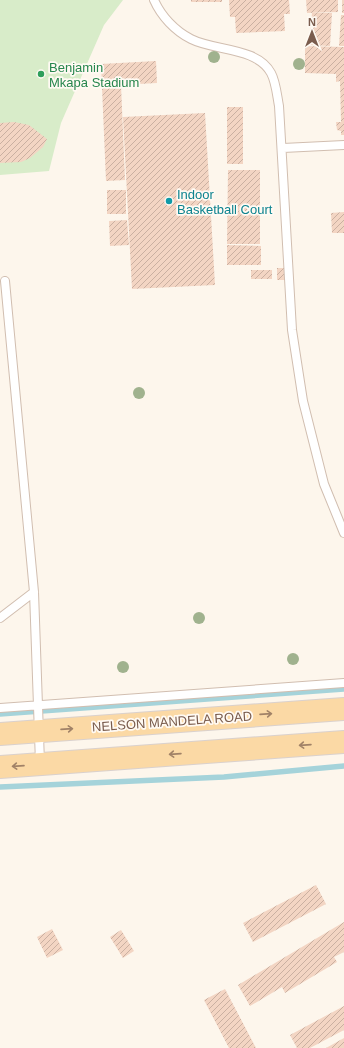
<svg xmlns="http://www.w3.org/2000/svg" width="344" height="1048" font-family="Helvetica,sans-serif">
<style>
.pitch{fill:#d8ecc9}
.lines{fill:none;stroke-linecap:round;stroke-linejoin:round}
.stream{stroke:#a5d3da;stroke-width:5.5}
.building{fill:url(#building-hatch)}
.lane-casing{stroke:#d1beb0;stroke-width:10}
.primary-casing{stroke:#dad1cd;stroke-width:24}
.lane{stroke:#fff;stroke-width:8}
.primary{stroke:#fbd9a5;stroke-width:22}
.tree{fill:#a0b28e}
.oneway{stroke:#a18267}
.leisure-dot{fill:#2e9e5b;stroke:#fffaf3;stroke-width:1.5}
.culture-dot{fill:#0f9aa8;stroke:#fffaf3;stroke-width:1.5}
.labels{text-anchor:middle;stroke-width:3.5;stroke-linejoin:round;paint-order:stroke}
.leisure-label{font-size:13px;fill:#27864d;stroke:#fffaf3;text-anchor:start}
.culture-label{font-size:13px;fill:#0d838f;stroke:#fffaf3;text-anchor:start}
.street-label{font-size:13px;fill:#7a5c4d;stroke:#fffaf3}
</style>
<defs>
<pattern id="building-hatch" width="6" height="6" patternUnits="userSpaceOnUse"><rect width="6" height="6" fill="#f3d5c3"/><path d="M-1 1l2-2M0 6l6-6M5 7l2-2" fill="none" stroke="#cab0a1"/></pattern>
</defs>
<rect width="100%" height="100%" fill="#fdf6ec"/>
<path class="pitch" d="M 0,0 L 123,0 L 104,25 L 61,123 L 49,171 L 0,175 Z"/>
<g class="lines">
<path class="stream" d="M 0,714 L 344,689
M 0,787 L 224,777 L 344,766"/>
</g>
<path class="building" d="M 191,0 L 222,0 L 222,2 L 191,2 Z
M 229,0 L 289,0 L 290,14 L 284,14 L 285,31 L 236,33 L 235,17 L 230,17 Z
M 306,0 L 338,0 L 338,12 L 307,13 Z
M 342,0 L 344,0 L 344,13 L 342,13 Z
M 312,13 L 332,13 L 330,46 L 309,45 Z
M 341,15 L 344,15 L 344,46 L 339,46 Z
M 305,46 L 344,47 L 344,135 L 341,135 L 341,131 L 337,130 L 336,122 L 341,122 L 340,81 L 336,82 L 336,74 L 305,73 Z
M 156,61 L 157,83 L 121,85 L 125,180 L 106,181 L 101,64 Z
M 227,107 L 243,107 L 243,164 L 227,164 Z
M 205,113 L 215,285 L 132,289 L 123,117 Z
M 14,122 L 29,125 L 47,139 L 43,147 L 30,158 L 21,162 L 0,163 L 0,123 Z
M 228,170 L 260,170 L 260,244 L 227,244 Z
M 107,190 L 126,190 L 126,214 L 107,214 Z
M 344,212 L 344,233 L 332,233 L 331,213 Z
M 127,220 L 129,245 L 110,246 L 109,221 Z
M 227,245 L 261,246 L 261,265 L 227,265 Z
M 277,268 L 288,268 L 288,280 L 277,280 Z
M 251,270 L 272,270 L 272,279 L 251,279 Z
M 316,885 L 326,904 L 253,942 L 243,923 Z
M 344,922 L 344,952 L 334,957 L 337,962 L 285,993 L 282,987 L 250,1006 L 238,985 Z
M 52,929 L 63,950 L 47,958 L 37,937 Z
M 121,930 L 134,951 L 123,958 L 110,937 Z
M 225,989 L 256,1048 L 229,1048 L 204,1000 Z
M 344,1006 L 344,1030 L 310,1048 L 297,1048 L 290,1035 Z
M 344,1038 L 344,1048 L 326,1048 Z"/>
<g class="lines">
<g class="lane-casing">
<path id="lane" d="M 154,0 C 161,16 175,31 191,39 C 214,51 257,47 271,73 C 276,82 277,96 279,106 L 292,330 L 303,401 L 324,484 L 344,533
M 283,148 L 344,145
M 5,281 L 34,592 L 40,763
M 0,618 L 34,592
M 0,708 L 344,683"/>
</g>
<g class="primary-casing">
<path id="primary" d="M 0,734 L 344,709
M 0,767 L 344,742"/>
</g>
<use href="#lane" class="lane"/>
<use href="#primary" class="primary"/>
</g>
<g class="tree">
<circle cx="214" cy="57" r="6"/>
<circle cx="299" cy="64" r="6"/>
<circle cx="139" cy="393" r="6"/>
<circle cx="199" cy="618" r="6"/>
<circle cx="293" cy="659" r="6"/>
<circle cx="123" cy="667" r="6"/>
</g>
<defs><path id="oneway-shaft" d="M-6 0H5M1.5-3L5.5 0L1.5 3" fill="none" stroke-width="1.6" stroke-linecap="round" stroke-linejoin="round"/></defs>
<g class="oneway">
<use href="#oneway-shaft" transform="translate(266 714) rotate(-4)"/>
<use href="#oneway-shaft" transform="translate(67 729) rotate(-4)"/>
<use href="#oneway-shaft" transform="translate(305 745) rotate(176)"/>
<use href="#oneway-shaft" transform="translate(175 754) rotate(176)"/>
<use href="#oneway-shaft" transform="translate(18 766) rotate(176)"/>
</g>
<circle class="leisure-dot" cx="41" cy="74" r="4"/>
<circle class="culture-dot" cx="169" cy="201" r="4"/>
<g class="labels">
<g class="leisure-label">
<text x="49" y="72">Benjamin<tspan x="49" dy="15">Mkapa Stadium</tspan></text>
</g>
<g class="culture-label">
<text x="177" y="199">Indoor<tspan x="177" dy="15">Basketball Court</tspan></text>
</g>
<g class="street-label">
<text transform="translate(172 721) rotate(-4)" y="5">NELSON MANDELA ROAD</text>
</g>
</g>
<g transform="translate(312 32)" stroke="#fffaf3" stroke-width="3" paint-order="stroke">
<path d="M0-3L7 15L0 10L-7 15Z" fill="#7a5c4d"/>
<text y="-6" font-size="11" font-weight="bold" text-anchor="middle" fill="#7a5c4d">N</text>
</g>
</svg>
